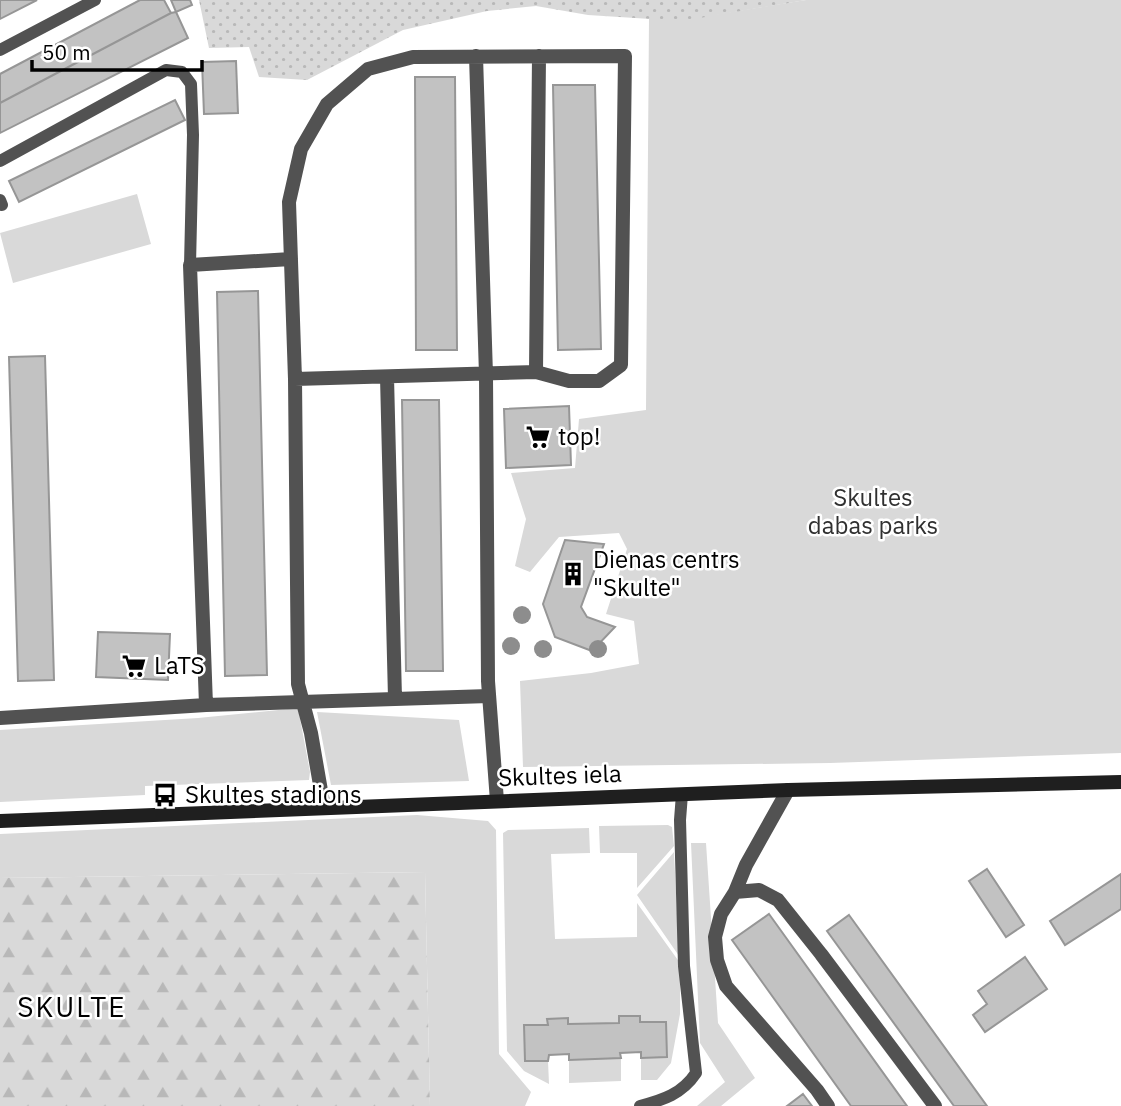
<svg xmlns="http://www.w3.org/2000/svg" width="1121" height="1106" font-family="'IBM Plex Sans',sans-serif">
<style>
.green{fill:#d9d9d9}
.forest{fill:url(#forest-firs)}
.garden{fill:url(#garden-dots)}
.building{fill:#c2c2c2;stroke:#969696;stroke-width:2}
.lines{fill:none;stroke-linecap:round;stroke-linejoin:round}
.service{stroke:#525252;stroke-width:12}
.minor{stroke:#525252;stroke-width:14}
.secondary{stroke:#1f1f1f;stroke-width:14}
.tree{fill:#8d8d8d}
.labels{text-anchor:middle;stroke-width:5;stroke-linejoin:round;paint-order:stroke}
.poi-label{font-size:24px;fill:#000;stroke:#fff;text-anchor:start}
.park-label{font-size:24px;fill:#303030;stroke:#fff}
.street-label{font-size:24px;fill:#000;stroke:#fff}
.quarter-label{font-size:28px;letter-spacing:2px;fill:#000;stroke:#fff}
</style>
<defs>
<pattern id="forest-firs" width="22" height="20" patternUnits="userSpaceOnUse" patternTransform="scale(1.75)"><rect width="22" height="20" fill="#d9d9d9"/><path d="M5 1l3.5 6h-7zM16 11l3.5 6h-7z" fill="#b8b8b8"/></pattern>
<pattern id="garden-dots" width="8" height="8" patternUnits="userSpaceOnUse" patternTransform="scale(1.75)"><rect width="8" height="8" fill="#d9d9d9"/><path d="M2 2h.1M6 6h.1" fill="none" stroke="#b8b8b8" stroke-width="1.8" stroke-linecap="round"/></pattern>
</defs>
<rect width="100%" height="100%" fill="#fff"/>
<path class="green" d="M 806,0 L 1121,0 L 1121,753 L 830,763 L 523,767 L 520,681 L 591,673 L 639,664 L 634,621 L 606,614 L 627,549 L 619,533 L 559,537 L 530,572 L 515,566 L 526,519 L 511,473 L 575,468 L 579,419 L 646,410 L 649,18 L 682,20 Z
M 137,194 L 151,244 L 13,283 L 0,233 Z
M 298,708 L 310,772 L 309,780 L 145,786 L 145,795 L 0,802 L 0,730 L 198,718 Z
M 317,712 L 459,720 L 469,781 L 331,785 Z
M 417,815 L 488,821 L 496,830 L 499,1054 L 531,1092 L 525,1106 L 430,1106 L 425,872 L 0,878 L 0,834 Z
M 668,825 L 672,827 L 674,846 L 637,888 L 637,853 L 600,853 L 599,826 Z
M 589,828 L 590,853 L 551,854 L 555,939 L 637,937 L 637,903 L 680,963 L 680,1014 L 671,1063 L 657,1080 L 641,1080 L 641,1058 L 667,1057 L 666,1022 L 640,1022 L 639,1016 L 620,1016 L 619,1023 L 568,1024 L 567,1018 L 548,1019 L 548,1025 L 524,1026 L 525,1061 L 548,1061 L 549,1084 L 524,1071 L 507,1051 L 503,833 L 508,830 Z
M 691,843 L 706,843 L 718,1023 L 755,1078 L 721,1106 L 697,1106 L 725,1082 L 700,1043 Z
M 674,852 L 679,956 L 637,895 Z
M 621,1058 L 621,1081 L 569,1083 L 569,1060 Z"/>
<path class="forest" d="M 425,872 L 430,1106 L 0,1106 L 0,878 Z"/>
<path class="garden" d="M 199,0 L 806,0 L 682,21 L 588,15 L 536,6 L 487,11 L 403,30 L 307,80 L 259,77 L 249,47 L 209,48 Z"/>
<path class="building" d="M 0,0 L 37,0 L 0,19 Z
M 140,0 L 164,0 L 171,13 L 0,103 L 0,74 Z
M 171,0 L 190,0 L 192,5 L 176,12 Z
M 176,12 L 188,38 L 0,133 L 0,103 L 171,13 Z
M 236,61 L 238,113 L 204,114 L 202,62 Z
M 415,77 L 455,77 L 457,350 L 416,350 Z
M 553,85 L 595,85 L 601,349 L 558,350 Z
M 175,100 L 185,120 L 19,202 L 9,181 Z
M 258,291 L 267,675 L 225,676 L 217,292 Z
M 45,356 L 54,680 L 18,681 L 9,357 Z
M 402,400 L 439,400 L 443,671 L 406,671 Z
M 569,406 L 571,465 L 506,468 L 504,409 Z
M 565,540 L 604,544 L 581,607 L 587,617 L 615,627 L 592,651 L 555,637 L 543,604 Z
M 98,632 L 170,634 L 168,680 L 96,677 Z
M 987,869 L 1024,925 L 1006,937 L 969,881 Z
M 1121,874 L 1121,909 L 1065,945 L 1050,921 Z
M 769,914 L 907,1106 L 851,1106 L 732,940 Z
M 849,915 L 987,1106 L 954,1106 L 827,931 Z
M 1025,957 L 1047,989 L 985,1032 L 973,1015 L 987,1004 L 978,991 Z
M 619,1016 L 640,1016 L 640,1022 L 666,1022 L 667,1057 L 641,1058 L 641,1052 L 620,1053 L 621,1058 L 569,1060 L 569,1054 L 549,1055 L 548,1061 L 525,1061 L 524,1025 L 548,1025 L 547,1019 L 568,1018 L 568,1024 L 619,1023 Z
M 803,1094 L 812,1106 L 787,1106 Z"/>
<g class="lines">
<path class="service" d="M 0,50 L 95,0
M 0,161 L 166,70 L 182,72 L 191,84 L 193,135 L 190,265
M 0,200 L 2,205
M 640,1106 C 663,1100 682,1094 696,1073 L 684,966 L 680,820 L 682,794"/>
<path class="minor" d="M 476,56 L 486,375 L 488,681 L 497,801
M 387,377 L 395,698
M 295,379 L 536,372
M 206,705 L 190,265 L 291,259
M 0,718 L 206,705 L 489,696
M 788,790 L 746,865 L 735,892 L 721,914 L 715,937 L 717,960 L 726,986 L 817,1090 L 828,1106
M 324,808 L 311,733 L 298,684 L 295,379 L 289,202 L 301,149 L 327,104 L 368,69 L 413,57 L 625,56 L 621,365 L 599,381 L 569,381 L 536,372 L 539,56
M 735,892 L 759,890 L 778,900 L 821,954 L 935,1106"/>
<path class="secondary" d="M 0,821 L 788,790 L 1121,782"/>
</g>
<g class="tree">
<circle cx="522" cy="615" r="9"/>
<circle cx="511" cy="646" r="9"/>
<circle cx="543" cy="649" r="9"/>
<circle cx="598" cy="649" r="9"/>
</g>
<defs>
<g id="supermarket-bare" transform="scale(1.89)"><path d="M-6-5.5h2.5l.6 2H6L4.5 2H-2.5L-4.4-4H-6ZM-1.5 3.2a1.3 1.3 0 1 0 .1 0ZM3 3.2a1.3 1.3 0 1 0 .1 0Z" fill="#000" stroke="#fff" stroke-width="2.5" paint-order="stroke"/></g>
<g id="building-bare" transform="scale(1.89)"><path d="M-4-6H4V6H1V3H-1V6H-4ZM-2.5-4.3h1.7v1.8h-1.7ZM.8-4.3h1.7v1.8H.8ZM-2.5-1h1.7V.8h-1.7ZM.8-1h1.7V.8H.8Z" fill="#000" stroke="#fff" stroke-width="2.5" paint-order="stroke"/></g>
<g id="bus-bare" transform="scale(1.89)"><path d="M-5-6H5V4H4V6H2V4H-2V6H-4V4H-5ZM-3.5-4V0h7V-4ZM-3.5 1.2v1.5H-2V1.2ZM2 1.2v1.5H3.5V1.2Z" fill="#000" stroke="#fff" stroke-width="2.5" paint-order="stroke"/></g>
</defs>
<g fill-rule="evenodd">
<use href="#supermarket-bare" x="538" y="437"/>
<use href="#building-bare" x="573" y="574"/>
<use href="#supermarket-bare" x="134" y="666"/>
<use href="#bus-bare" x="165" y="795"/>
</g>
<g class="labels">
<g class="poi-label">
<text x="558" y="445">top!</text>
<text x="593" y="568">Dienas centrs<tspan x="593" dy="28">"Skulte"</tspan></text>
<text x="154" y="674">LaTS</text>
<text x="185" y="803">Skultes stadions</text>
</g>
<g class="park-label">
<text x="873" y="506">Skultes<tspan x="873" dy="28">dabas parks</tspan></text>
</g>
<g class="street-label">
<text transform="translate(560 776) rotate(-2)" y="8">Skultes iela</text>
</g>
<g class="quarter-label">
<text x="72" y="1017">SKULTE</text>
</g>
</g>
<path d="M32 60v10h170v-10" fill="none" stroke="#000000" stroke-width="3.5"/>
<text x="42" y="60" font-size="21" fill="#000000" stroke="#ffffff" stroke-width="5" paint-order="stroke">50 m</text>
</svg>
